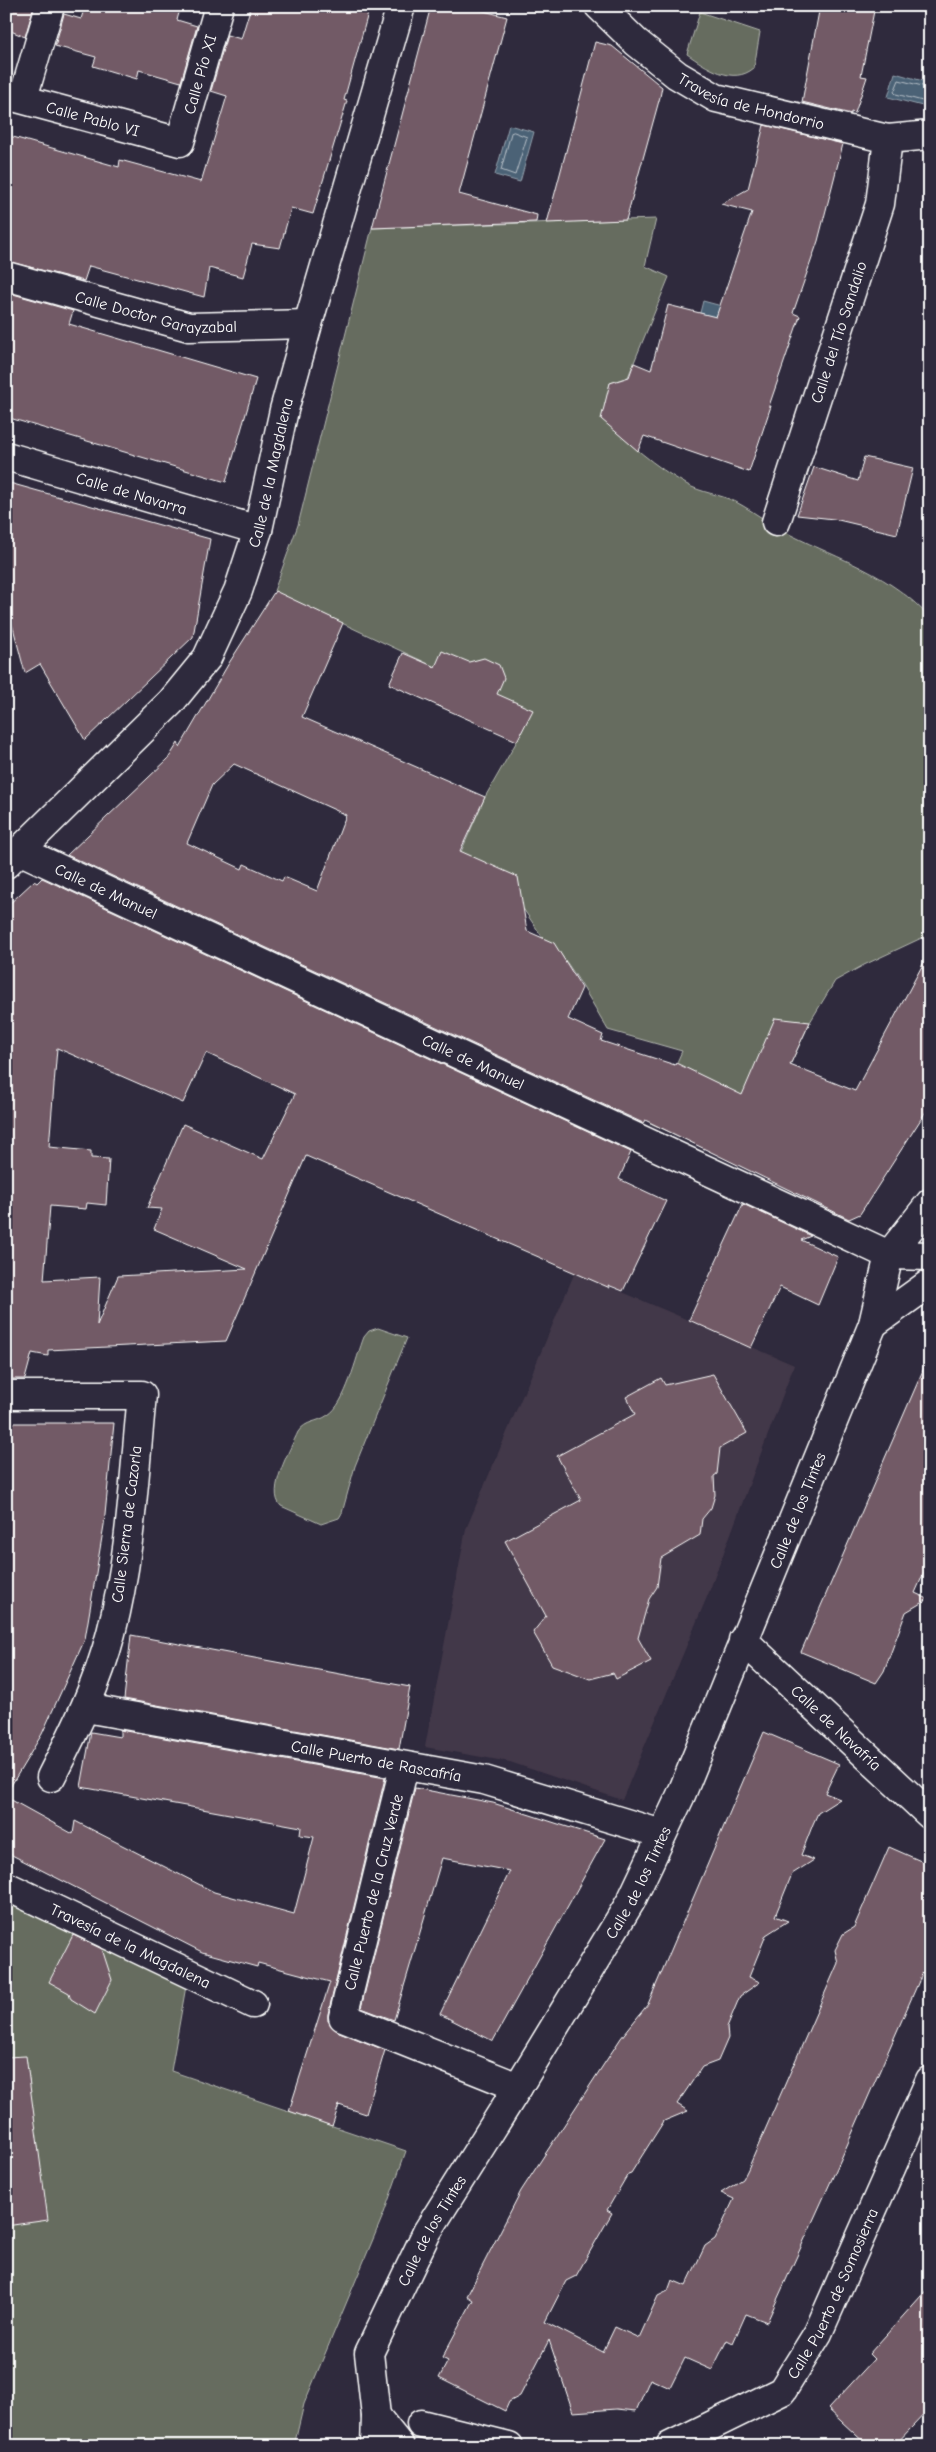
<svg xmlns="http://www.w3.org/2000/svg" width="936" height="2452" font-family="'Comic Neue',sans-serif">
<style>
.built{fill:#433849}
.green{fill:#666c5f;stroke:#b2b6af}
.water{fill:#4b6276;stroke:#93a1ad}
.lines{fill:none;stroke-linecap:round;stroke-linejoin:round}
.shore{stroke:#b7c0c8;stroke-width:1}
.building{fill:#725a66;stroke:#fff;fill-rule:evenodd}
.pedestrian-casing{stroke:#fff;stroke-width:31}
.minor-casing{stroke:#fff;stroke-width:31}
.pedestrian{stroke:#2f2a3d;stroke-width:28}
.minor{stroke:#2f2a3d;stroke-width:28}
.labels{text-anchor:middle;stroke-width:4;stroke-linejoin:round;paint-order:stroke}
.street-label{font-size:16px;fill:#fff;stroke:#2f2a3d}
</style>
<rect width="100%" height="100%" fill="#2f2a3d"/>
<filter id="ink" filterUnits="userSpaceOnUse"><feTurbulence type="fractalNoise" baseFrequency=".02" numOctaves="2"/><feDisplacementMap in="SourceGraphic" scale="10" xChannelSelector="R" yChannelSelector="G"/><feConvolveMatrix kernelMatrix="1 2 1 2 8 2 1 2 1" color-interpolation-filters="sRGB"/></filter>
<g filter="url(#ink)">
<path class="built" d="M 575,1272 L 794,1365 L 709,1592 L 622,1800 L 510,1762 L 425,1747 L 466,1529 Z"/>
<path class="green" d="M 700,12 L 760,32 L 754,68 C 733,86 706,67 687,54 Z
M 656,219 L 645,266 L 669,277 L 628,377 L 610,383 L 602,419 C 628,442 655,467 686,484 C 701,493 720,494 736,502 C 755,512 772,526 791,535 C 841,560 892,575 930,618 L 930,934 L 864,965 L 835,981 L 810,1022 L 790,1065 L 786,1186 L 650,1123 L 682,1051 L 608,1030 C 596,1010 562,946 543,938 L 522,907 L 461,852 L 485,797 L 517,741 L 435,667 L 274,591 L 298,525 L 372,228 Z
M 378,1328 L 407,1338 L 355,1466 L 342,1513 L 339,1518 L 321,1524 L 281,1506 C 266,1491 290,1450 298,1432 C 306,1420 317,1423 328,1415 C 346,1404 356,1357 364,1337 L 369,1331 Z
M 6,1903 L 186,1986 L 171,2071 L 406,2151 L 384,2213 L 304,2404 L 294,2446 L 6,2446 Z"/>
<path class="water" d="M 895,73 L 930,83 L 930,108 L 888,97 Z
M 509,125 L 534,132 L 520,182 L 495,175 Z
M 703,301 L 729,308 L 691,348 Z"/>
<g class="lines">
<path class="shore" d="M 930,88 L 899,80 L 894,92 L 896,94 L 930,103
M 514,132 L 527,137 L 515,175 L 501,170 L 511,133 Z"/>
</g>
<path class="building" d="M 6,6 L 34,6 L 25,37 L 6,29 Z
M 85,6 L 181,6 L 177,20 L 197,26 L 181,82 L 139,70 L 137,79 L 93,66 L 96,57 L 55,46 L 64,14 L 81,19 Z
M 251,6 L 370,6 L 344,100 L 347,101 L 313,214 L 291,208 L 280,248 L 252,244 L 243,277 L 209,268 L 204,297 L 89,266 L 84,281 L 6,261 L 6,135 L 119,167 L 120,160 L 201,182 L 227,96 L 211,91 L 227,35 L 241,39 Z
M 431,6 L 465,6 L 507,17 L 459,194 L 537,215 L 536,222 L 372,228 Z
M 820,6 L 875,6 L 861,76 L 867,77 L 855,113 L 851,112 L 851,114 L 802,102 Z
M 595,42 L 612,46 L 662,87 L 660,97 L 626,220 L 547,223 Z
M 764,125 L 843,144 L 818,241 L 793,313 L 800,316 L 769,406 L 771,406 L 749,472 L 644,436 L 638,451 L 601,419 L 610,383 L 629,377 L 634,363 L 651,370 L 668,305 L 716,317 L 752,212 L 721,204 L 748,189 Z
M 6,292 L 73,311 L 69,324 L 256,379 L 226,482 L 6,417 Z
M 864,457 L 913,468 L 897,534 L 834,519 L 797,515 L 814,467 L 858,481 Z
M 6,482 L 210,539 L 193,637 L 85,740 L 40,664 L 25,673 L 6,601 Z
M 275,591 L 343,623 L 302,717 L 485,797 L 460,851 L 518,877 L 527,931 L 554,943 L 582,988 L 568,1019 L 603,1035 L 601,1041 L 675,1065 L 676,1063 L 742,1095 L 775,1018 L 810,1022 L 790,1065 L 855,1091 L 930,951 L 930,1105 L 860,1214 L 849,1219 L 645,1120 L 643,1123 L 67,855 L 168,759 L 178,743 L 180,747 L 229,663 ZM 234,764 L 346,815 L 317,891 L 284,877 L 282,881 L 244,864 L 242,869 L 187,843 L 212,785 Z
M 442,651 L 469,662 L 484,658 L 499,665 L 504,678 L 497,694 L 533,710 L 517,741 L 389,684 L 403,653 L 435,667 Z
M 42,878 L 631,1152 L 619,1179 L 666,1201 L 623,1291 L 608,1285 L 610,1288 L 306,1156 L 226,1341 L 48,1350 L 48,1356 L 32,1353 L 25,1379 L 6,1379 L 6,907 L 34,881 L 37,883 ZM 57,1048 L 183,1103 L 206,1053 L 295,1094 L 263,1159 L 183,1124 L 147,1208 L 162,1209 L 154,1229 L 247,1269 L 118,1276 L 97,1325 L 100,1277 L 44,1280 L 50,1206 L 86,1209 L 87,1203 L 106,1205 L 109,1159 L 91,1158 L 91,1151 L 49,1147 Z
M 743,1204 L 811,1236 L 801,1240 L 838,1257 L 818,1305 L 780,1287 L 751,1348 L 689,1320 Z
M 930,1354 L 930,1559 L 915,1593 L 928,1599 L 906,1612 L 884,1671 L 876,1683 L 801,1652 Z
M 713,1374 L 747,1433 L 720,1448 L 717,1474 L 714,1476 L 715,1495 L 711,1508 L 702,1519 L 700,1535 L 661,1558 L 657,1587 L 649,1599 L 638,1638 L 651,1661 L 616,1679 L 613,1673 L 590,1679 L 552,1665 L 533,1632 L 546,1616 L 505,1541 L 581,1500 L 557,1456 L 635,1414 L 626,1397 L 661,1378 L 665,1385 Z
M 6,1423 L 114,1423 L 104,1525 L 85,1639 L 42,1734 L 6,1794 Z
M 131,1635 L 410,1687 L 399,1749 L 124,1699 Z
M 120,1730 L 385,1778 L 328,2014 L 328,2021 L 337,2031 L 385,2050 L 366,2114 L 339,2105 L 332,2126 L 289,2111 L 330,1982 L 258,1963 L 257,1967 L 202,1952 L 6,1852 L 6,1797 L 73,1834 L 75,1821 L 214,1892 L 294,1914 L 314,1837 L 300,1835 L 301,1827 L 81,1787 L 91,1732 L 120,1737 Z
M 764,1732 L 839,1764 L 825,1793 L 840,1799 L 818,1813 L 813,1824 L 801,1855 L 814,1860 L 792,1874 L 775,1916 L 788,1921 L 766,1935 L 749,1977 L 760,1982 L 740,1996 L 727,2027 L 728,2038 L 718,2061 L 702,2067 L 677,2104 L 688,2111 L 664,2121 L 631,2173 L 628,2174 L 607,2210 L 612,2213 L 576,2276 L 566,2281 L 545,2322 L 603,2352 L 615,2327 L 639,2338 L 658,2296 L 668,2291 L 672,2280 L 686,2286 L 705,2246 L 715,2239 L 720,2229 L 734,2199 L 721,2193 L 743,2179 L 748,2169 L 838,1963 L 835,1950 L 843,1934 L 854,1927 L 889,1847 L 930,1865 L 930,1956 L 841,2159 L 767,2322 L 746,2314 L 733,2343 L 727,2340 L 712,2370 L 685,2358 L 670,2388 L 650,2379 L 636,2411 L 617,2409 L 573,2412 L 549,2340 L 520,2396 L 509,2402 L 505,2411 L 439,2378 L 448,2361 L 442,2358 L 473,2300 L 467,2296 L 521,2191 L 621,2038 L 648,2004 Z
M 415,1788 L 493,1803 L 605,1839 L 493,2041 L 440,2014 L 510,1871 L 442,1858 L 394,2020 L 361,2008 Z
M 73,1935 L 102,1949 L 112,1980 L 95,2014 L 71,1999 L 69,1993 L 49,1982 Z
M 26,2056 L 48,2220 L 6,2226 L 6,2057 Z
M 930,2286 L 930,2408 L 894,2446 L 868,2446 L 828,2409 L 874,2359 L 869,2354 Z"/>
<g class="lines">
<g class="pedestrian-casing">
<g id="pedestrian">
<path id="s1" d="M 6,95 L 180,142 L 219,6"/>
<path d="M 23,98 L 50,6"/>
</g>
</g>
<g class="minor-casing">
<g id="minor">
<path id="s2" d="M 599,6 L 636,42 L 677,75 L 716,98 L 888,139 L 930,135"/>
<path id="s3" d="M 6,276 L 189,327 L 308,324"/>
<path id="s4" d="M 6,456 L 258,530"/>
<path id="s5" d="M 776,522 L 880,204 L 888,139"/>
<path id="s6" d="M 21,851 L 889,1255 L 930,1256"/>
<path id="s7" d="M 6,864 L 171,702 L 207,658 L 238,591 L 258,530 L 284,410 L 308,324 L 401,6"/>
<path d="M 873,1324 L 930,1283"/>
<path d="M 6,1395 L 142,1395 C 134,1474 131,1556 111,1633 C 98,1684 75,1730 51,1777"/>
<path id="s8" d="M 743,1640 L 930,1815"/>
<path id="s9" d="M 86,1708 L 484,1780 L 662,1834"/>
<path d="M 404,1767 L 343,2017 L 518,2087"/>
<path id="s10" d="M 6,1886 L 253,2004"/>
<path d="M 376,2416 L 400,2446"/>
<path d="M 421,2424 L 509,2446"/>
<path id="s11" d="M 375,2446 L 376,2416 L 369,2353 L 427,2232 L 518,2087 L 631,1901 L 681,1795 L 873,1324 L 889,1255 L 930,1203"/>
<path id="s12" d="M 670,2446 L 782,2391 L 818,2333 L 930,2080"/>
</g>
</g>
<use href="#pedestrian" class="pedestrian"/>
<use href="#minor" class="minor"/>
</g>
</g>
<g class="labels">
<g class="street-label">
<text dy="6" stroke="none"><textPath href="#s1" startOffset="251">Calle Pío XI</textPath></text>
<text dy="6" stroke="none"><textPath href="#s2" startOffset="184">Travesía de Hondorrio</textPath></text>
<text dy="6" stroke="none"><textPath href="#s1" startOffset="90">Calle Pablo VI</textPath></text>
<text dy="6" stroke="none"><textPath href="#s3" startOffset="155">Calle Doctor Garayzabal</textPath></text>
<text dy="6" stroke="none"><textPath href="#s5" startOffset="200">Calle del Tío Sandalio</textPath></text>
<text dy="6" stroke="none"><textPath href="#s7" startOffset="485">Calle de la Magdalena</textPath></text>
<text dy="6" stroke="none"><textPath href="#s4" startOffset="131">Calle de Navarra</textPath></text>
<text dy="6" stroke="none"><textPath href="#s6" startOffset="94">Calle de Manuel</textPath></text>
<text dy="6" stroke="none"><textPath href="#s6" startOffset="499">Calle de Manuel</textPath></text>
<text dy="6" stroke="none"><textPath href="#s11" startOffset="1041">Calle de los Tintes</textPath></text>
<text transform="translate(126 1524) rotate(-83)" y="6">Calle Sierra de Cazorla</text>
<text dy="6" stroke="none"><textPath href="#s8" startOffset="128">Calle de Navafría</textPath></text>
<text dy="6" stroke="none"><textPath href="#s9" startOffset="295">Calle Puerto de Rascafría</textPath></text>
<text dy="6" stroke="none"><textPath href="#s11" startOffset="636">Calle de los Tintes</textPath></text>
<text transform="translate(373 1892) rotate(-76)" y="6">Calle Puerto de la Cruz Verde</text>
<text dy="6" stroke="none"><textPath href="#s10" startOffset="138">Travesía de la Magdalena</textPath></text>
<text dy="6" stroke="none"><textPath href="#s11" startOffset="231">Calle de los Tintes</textPath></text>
<text dy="6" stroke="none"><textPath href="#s12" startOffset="235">Calle Puerto de Somosierra</textPath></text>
</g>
</g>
<rect width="936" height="2452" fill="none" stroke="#2f2a3d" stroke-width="25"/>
<rect x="12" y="12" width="911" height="2427" fill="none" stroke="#fff" stroke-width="2" filter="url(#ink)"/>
</svg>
